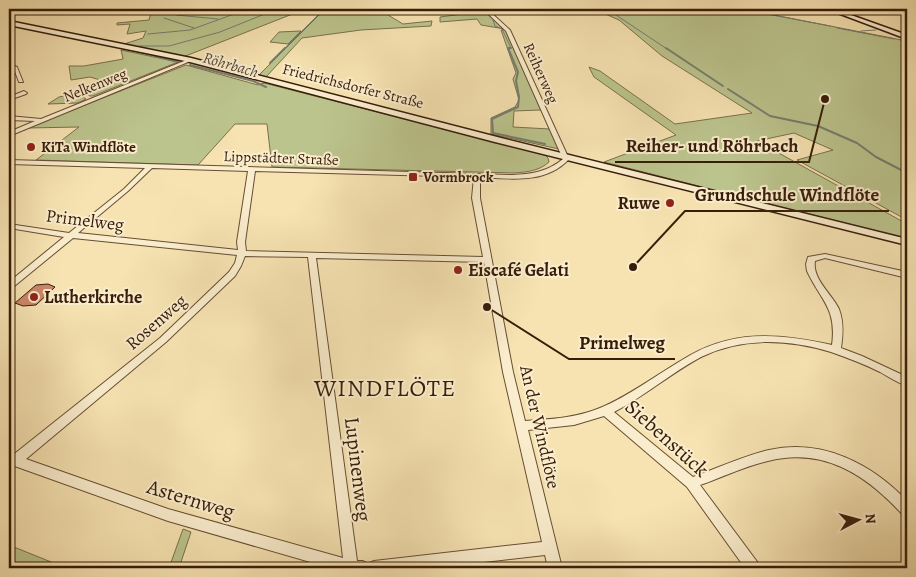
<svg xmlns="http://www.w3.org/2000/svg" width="916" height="577" font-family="Alegreya,serif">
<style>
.green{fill:#bcc48d;stroke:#7a704b}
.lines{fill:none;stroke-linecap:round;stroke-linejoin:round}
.stream-far1{stroke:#757d70;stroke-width:1}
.stream{stroke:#757d70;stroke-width:2}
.building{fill:#ce876b;stroke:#371d09}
.street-casing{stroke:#674e33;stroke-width:2}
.secondary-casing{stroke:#371d09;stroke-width:3}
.street{fill:#faedcd;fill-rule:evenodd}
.secondary{fill:#faedcd;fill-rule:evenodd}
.poi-dot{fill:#8f2418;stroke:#faedcd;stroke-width:2}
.labels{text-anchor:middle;stroke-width:4;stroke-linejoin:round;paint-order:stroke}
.far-street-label{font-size:15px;fill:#371d09;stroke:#faedcd}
.far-poi-label{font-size:15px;font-weight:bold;fill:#371d09;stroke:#faedcd;text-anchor:start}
.far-water-label{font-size:16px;font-style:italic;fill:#564d3c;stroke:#faedcd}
.poi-label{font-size:18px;font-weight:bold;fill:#371d09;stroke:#faedcd;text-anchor:start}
.street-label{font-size:18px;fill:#371d09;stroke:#faedcd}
.near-street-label{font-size:21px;fill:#371d09;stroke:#faedcd}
.near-quarter-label{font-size:24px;letter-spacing:1px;fill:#371d09;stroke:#faedcd}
.leader{fill:none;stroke:#371d09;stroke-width:2}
.callout-dot{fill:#371d09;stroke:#faedcd;stroke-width:2}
.callout-label{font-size:19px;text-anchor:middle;font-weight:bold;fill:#371d09;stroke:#faedcd;stroke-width:4;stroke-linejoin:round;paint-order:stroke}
</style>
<rect width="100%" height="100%" fill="#f7e3b2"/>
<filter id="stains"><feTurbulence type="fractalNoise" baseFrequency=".004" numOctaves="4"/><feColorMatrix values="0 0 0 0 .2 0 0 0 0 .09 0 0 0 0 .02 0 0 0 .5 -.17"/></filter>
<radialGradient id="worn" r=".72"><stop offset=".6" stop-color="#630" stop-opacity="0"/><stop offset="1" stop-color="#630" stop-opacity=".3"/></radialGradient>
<path class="green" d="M 152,9 L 297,9 L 295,13 L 183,57 L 124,44 L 143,38 L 146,31 L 127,34 L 130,24 L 117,25 L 117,23 L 149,20 Z
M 325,9 L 404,9 L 388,15 L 403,24 L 432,21 L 431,26 L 361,30 L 302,38 L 266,77 L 259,75 Z
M 594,9 L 743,9 L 907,41 L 907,220 L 797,160 L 833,150 L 794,133 L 757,141 L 907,224 L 907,239 L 604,162 L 676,135 L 594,77 L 589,67 L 600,71 L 675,124 L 752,113 L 662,56 L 619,20 Z
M 486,11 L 505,29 L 481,25 L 477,19 L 440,22 L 440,17 Z
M 501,30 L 506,30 L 541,110 L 514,111 L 513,127 L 550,129 L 559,149 L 491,134 L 491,118 L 515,107 L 519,100 L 513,79 L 516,73 Z
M 301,31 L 288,44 L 270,42 L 279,32 Z
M 121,50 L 178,62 L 93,96 L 90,96 L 78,89 L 100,80 L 90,77 L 71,80 L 69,66 L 84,66 L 123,59 Z
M 186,65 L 258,85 L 264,83 L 545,155 L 548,158 L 549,162 C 539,171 527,172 514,173 L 272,167 L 267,124 L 235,124 L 198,165 L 36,160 L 79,127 L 27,128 Z
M 78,93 L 86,99 L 78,103 L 48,104 L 59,97 Z
M 183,529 L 191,532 L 179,568 L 169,568 Z
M 9,545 L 66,568 L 9,568 Z"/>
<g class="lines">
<path class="stream-far1" d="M 219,9 L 240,11
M 607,9 L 667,49
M 741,9 L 830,26
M 826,9 L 885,31
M 176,15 L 218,19
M 164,18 L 194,28
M 493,20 L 495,26 L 502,29 L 511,48 L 508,49
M 837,28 L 894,39
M 861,31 L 876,30
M 148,34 L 190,30 L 248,9
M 900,40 L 907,41
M 139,46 L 169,46 L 220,32 L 277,9
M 284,49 L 324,9"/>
<path class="stream" d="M 511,48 L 508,48 L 518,72 L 516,81 L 519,97 L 518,107 L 492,119 L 493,133 L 545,144
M 666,48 L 723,86
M 129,49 L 178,62
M 270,63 L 285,48
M 190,65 L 253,81 L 266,87
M 728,89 L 770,116 L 818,126 L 857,143 L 876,157 L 907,173"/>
</g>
<path class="building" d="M 48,284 L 55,287 L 36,305 L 23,306 L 15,303 L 36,285 Z"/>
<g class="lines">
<g class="street-casing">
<path id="street" d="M 483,9 L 487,9 L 510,30 L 569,159 C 546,184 511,179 480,177 L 480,198 L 513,372 L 525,421 C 551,419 576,418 600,408 C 629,396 655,376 682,360 C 731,329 778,333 832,345 C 837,308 821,301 807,271 L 806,264 L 808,257 L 825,254 L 907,272 L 907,278 L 825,258 L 815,261 C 812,279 832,294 839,309 C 844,322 843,335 841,348 L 862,356 L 907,377 L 907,386 C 898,383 889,377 880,372 C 864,364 848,358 831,352 C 788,339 742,337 701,357 C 671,373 645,396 614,412 L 693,477 C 718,468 743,456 769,450 C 822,438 872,464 907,501 L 907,516 L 902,514 C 866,475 824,447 768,461 C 745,466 723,477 700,485 L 758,563 L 760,568 L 745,568 L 687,487 L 604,416 L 574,425 L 528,430 L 562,568 L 548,568 L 545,555 L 433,568 L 331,568 L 168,521 L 9,464 L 9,454 L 13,455 L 160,338 L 229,272 L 235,263 L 237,255 L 73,238 L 12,288 L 9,289 L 9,282 L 64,237 L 9,228 L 9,224 L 69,233 L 124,189 L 145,168 L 9,164 L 9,160 L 512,175 C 532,174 547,172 563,159 L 506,31 ZM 152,168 L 248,171 L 237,242 L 238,250 L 78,233 L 128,191 ZM 255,171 L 474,177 L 472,198 L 483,257 L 246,251 L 245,242 ZM 245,256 L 308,257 L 343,558 L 168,509 L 26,459 L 166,342 L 235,276 L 241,266 ZM 316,258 L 484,262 L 503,372 L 542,542 L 374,561 L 368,564 L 363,561 L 357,561 Z
M 9,49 L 14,49 L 14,50 L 9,51 Z
M 189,59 L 193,60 L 9,136 L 9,132 L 35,121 L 9,120 L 9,116 L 41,119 Z
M 15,66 L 17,67 L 23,82 L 19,82 L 14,69 L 9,70 L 9,68 Z
M 24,91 L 27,93 L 26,94 L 9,100 L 9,97 Z"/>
</g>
<g class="secondary-casing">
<path id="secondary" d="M 827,9 L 834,9 L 907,35 L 907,39 Z
M 9,21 L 191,58 L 501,138 L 907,239 L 907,245 L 495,142 L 190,62 L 9,25 Z"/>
</g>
<use href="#street" class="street"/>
<use href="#secondary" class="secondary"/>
</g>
<g class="poi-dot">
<circle cx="31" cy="147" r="5"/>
<rect x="408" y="172" width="10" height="10" rx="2.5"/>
<circle cx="670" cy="203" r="5"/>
<circle cx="458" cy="270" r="5"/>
<circle cx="34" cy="297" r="5"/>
</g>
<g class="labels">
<g class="far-street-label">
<text transform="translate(541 73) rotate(66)" y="5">Reiherweg</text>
<text transform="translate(95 85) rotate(-22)" y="5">Nelkenweg</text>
<text transform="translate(353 86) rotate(14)" y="5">Friedrichsdorfer Straße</text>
<text transform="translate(281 158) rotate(2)" y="5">Lippstädter Straße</text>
</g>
<g class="far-poi-label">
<text x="41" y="152">KiTa Windflöte</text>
<text x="423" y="182">Vormbrock</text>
</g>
<g class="far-water-label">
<text transform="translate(231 64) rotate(16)" y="6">Röhrbach</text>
</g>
<g class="poi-label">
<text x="660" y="209" text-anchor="end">Ruwe</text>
<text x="468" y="276">Eiscafé Gelati</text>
<text x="44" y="303">Lutherkirche</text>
</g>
<g class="street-label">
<text transform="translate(85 220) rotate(7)" y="6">Primelweg</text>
<text transform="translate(156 322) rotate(-41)" y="6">Rosenweg</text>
<text transform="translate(540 427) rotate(77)" y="6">An der Windflöte</text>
</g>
<g class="near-street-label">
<text transform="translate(667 438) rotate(42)" y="7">Siebenstück</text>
<text transform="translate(358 469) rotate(83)" y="7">Lupinenweg</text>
<text transform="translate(191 499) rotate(17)" y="7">Asternweg</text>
</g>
<g class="near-quarter-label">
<text x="385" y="396">WINDFLÖTE</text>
</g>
</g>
<path class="leader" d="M825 99L809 162H615M633 267L685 211H889M487 307L569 359H675"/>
<g class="callout-dot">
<circle cx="825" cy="99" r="5"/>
<circle cx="633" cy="267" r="5"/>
<circle cx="487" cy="307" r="5"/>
</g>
<g class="callout-label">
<text x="712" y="152">Reiher- und Röhrbach</text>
<text x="787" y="201">Grundschule Windflöte</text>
<text x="622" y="349">Primelweg</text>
</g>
<rect width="916" height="577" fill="none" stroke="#f7e3b2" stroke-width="30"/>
<rect x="10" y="10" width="896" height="557" fill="none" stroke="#371d09" stroke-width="2.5"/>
<rect x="15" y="15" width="886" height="547" fill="none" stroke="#371d09"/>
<g transform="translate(858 520) rotate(84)" stroke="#faedcd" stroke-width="4" paint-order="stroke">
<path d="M0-4L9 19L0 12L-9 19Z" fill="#371d09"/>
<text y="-8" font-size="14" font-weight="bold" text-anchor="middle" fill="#371d09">N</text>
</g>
<rect width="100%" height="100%" filter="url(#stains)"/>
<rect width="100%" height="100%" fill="url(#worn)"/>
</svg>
